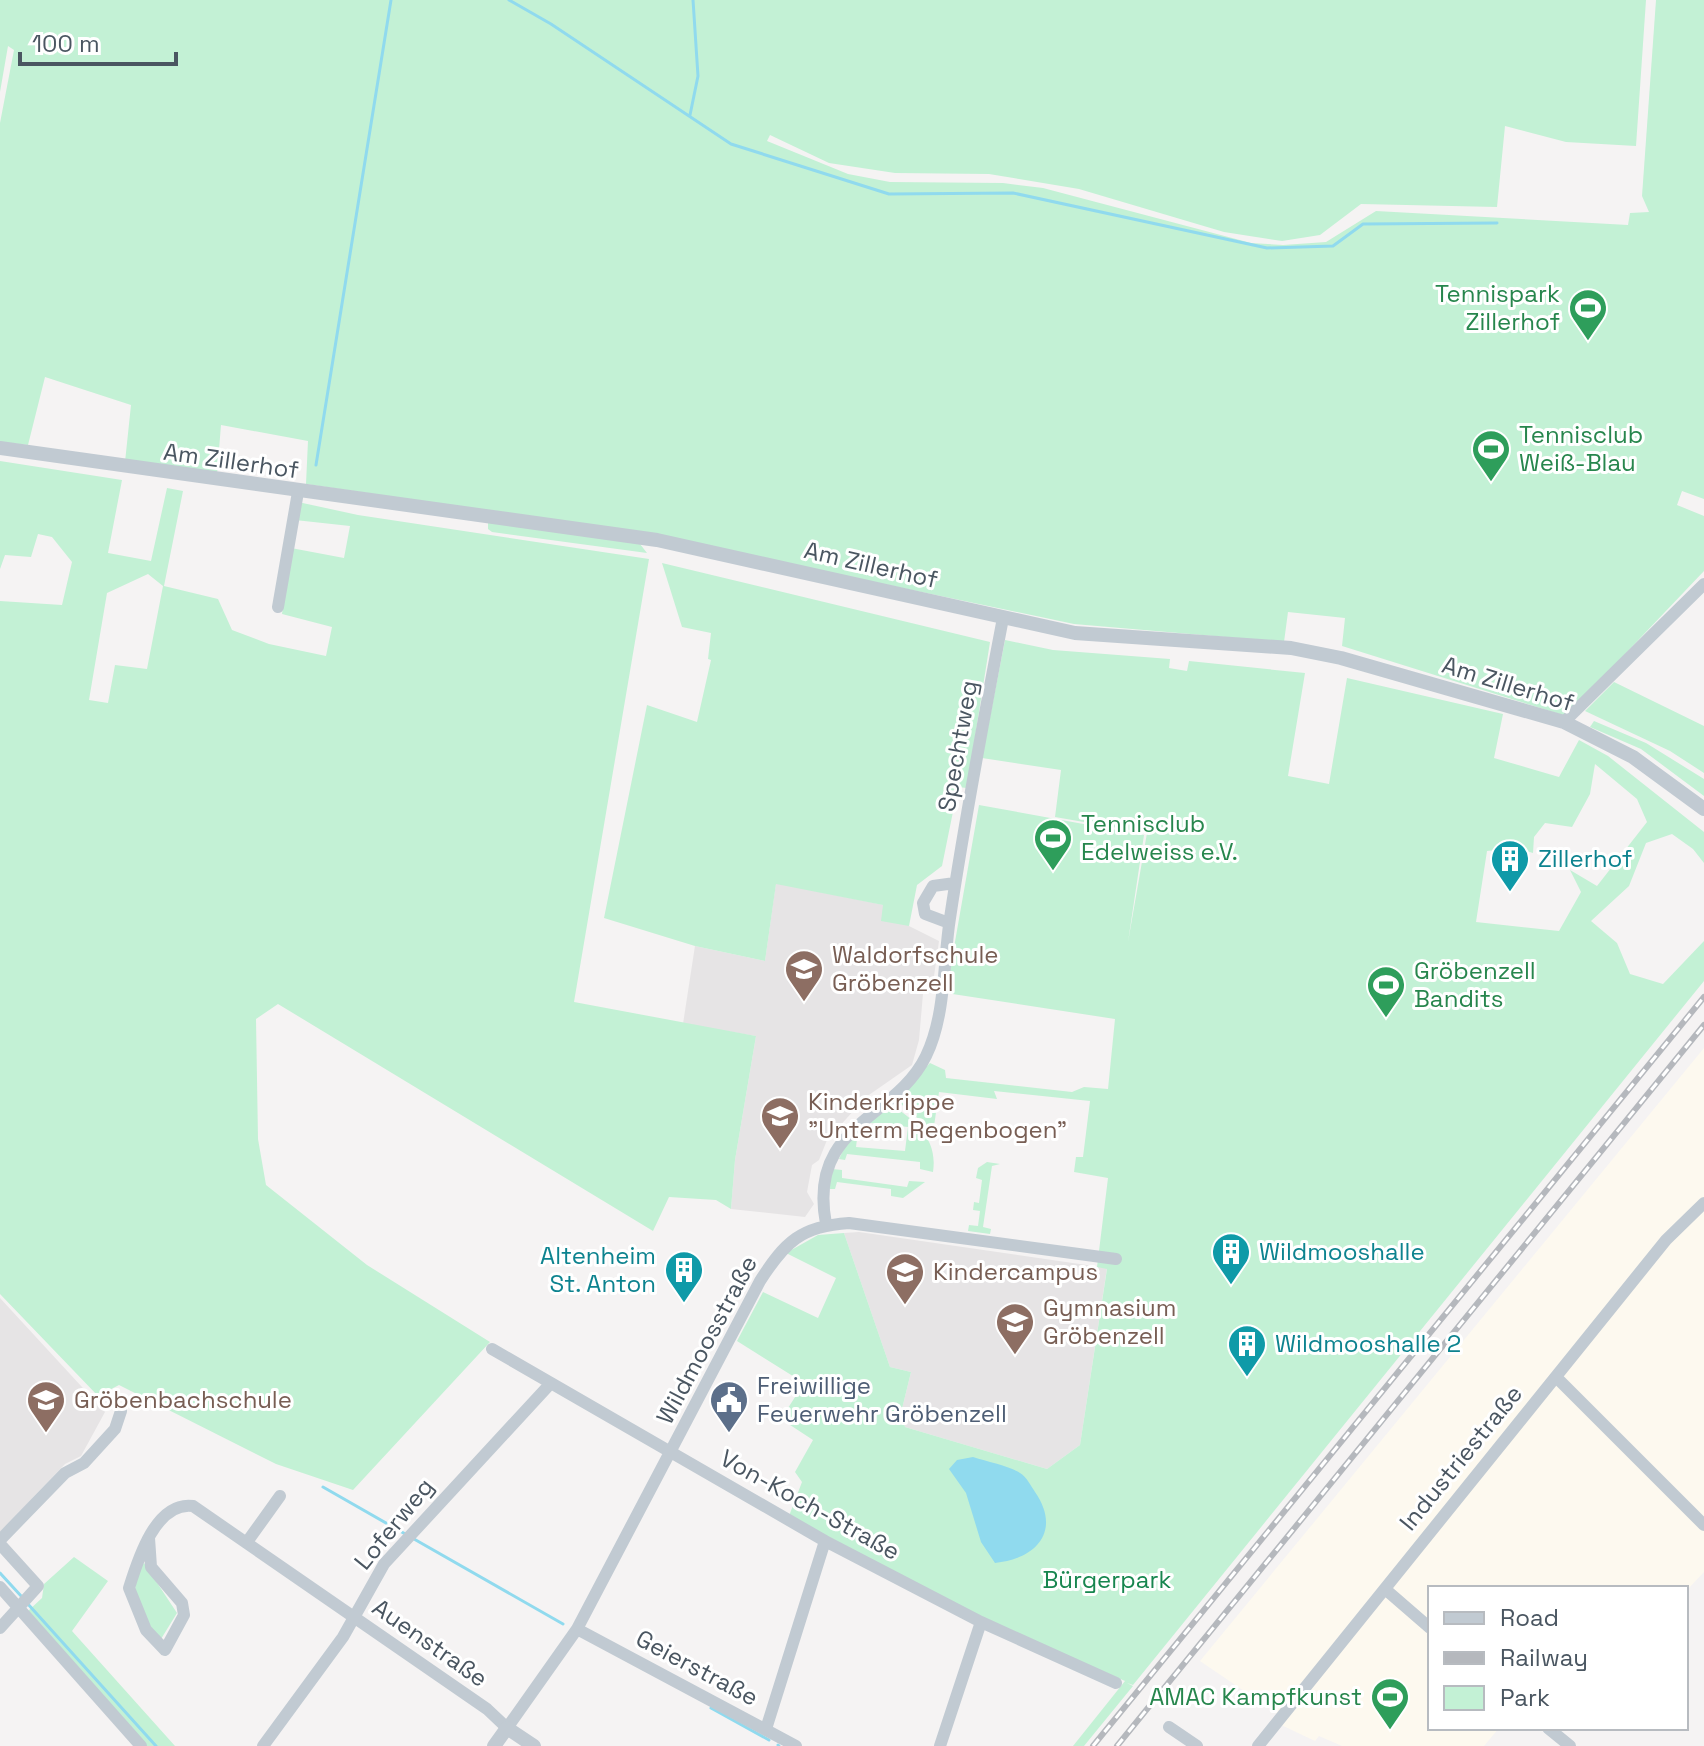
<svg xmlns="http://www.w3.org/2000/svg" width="1704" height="1746" font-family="'Space Grotesk',sans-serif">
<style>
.commercial{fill:#fdf9ef}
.education{fill:#e6e4e5}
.green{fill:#c3f1d5;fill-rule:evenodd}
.water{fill:#90daee}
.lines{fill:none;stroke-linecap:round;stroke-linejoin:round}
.stream{stroke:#90daee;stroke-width:3}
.minor{stroke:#c1cad2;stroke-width:12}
.tertiary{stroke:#c1cad2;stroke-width:14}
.rail-casing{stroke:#b5b8bd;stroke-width:6}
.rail{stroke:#fff;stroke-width:3;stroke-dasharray:9;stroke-linecap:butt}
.labels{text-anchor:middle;stroke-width:6;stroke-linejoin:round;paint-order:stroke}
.leisure-label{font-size:24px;fill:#27864d;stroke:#fff;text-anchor:start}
.street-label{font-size:24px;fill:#4a5661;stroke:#fff}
.culture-label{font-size:24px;fill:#0d838f;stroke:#fff;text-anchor:start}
.education-label{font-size:24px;fill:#785e54;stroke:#fff;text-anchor:start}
.service-label{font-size:24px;fill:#4e5e75;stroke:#fff;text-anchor:start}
.park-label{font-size:24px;fill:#17864f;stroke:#fff}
</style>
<rect width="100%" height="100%" fill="#f5f3f3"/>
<path class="commercial" d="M 1704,1048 L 1704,1572 L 1686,1591 L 1686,1588 L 1430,1588 L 1430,1728 L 1499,1728 L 1484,1746 L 1342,1746 L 1319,1736 L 1315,1741 L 1277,1723 L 1281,1716 L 1200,1661 Z"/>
<path class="education" d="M 776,883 L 884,905 L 909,926 L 939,941 L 934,976 L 924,982 L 919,1040 L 912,1065 L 866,1097 L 827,1140 L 819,1160 L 812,1165 L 807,1192 L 814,1204 L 805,1217 L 731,1209 L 735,1160 L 756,1036 L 683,1024 L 695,946 L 765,961 Z
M 859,1232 L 1107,1268 L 1080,1445 L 1047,1469 L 905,1427 L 901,1413 L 911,1372 L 890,1367 L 844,1233 Z
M 0,1298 L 105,1412 L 81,1456 L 65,1464 L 0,1532 Z"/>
<path class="green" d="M 0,0 L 1646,0 L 1636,146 L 1566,142 L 1505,126 L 1497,207 L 1361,204 L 1320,235 L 1282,241 L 1224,232 L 1079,189 L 989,174 L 895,173 L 829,163 L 770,135 L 767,141 L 848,174 L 890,182 L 1003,183 L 1043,188 L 1251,243 L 1283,245 L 1326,242 L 1376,211 L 1628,225 L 1630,213 L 1649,212 L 1642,196 L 1656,0 L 1704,0 L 1704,499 L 1682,491 L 1677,505 L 1704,516 L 1704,571 L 1566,716 L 1342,646 L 1345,618 L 1288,612 L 1284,642 L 1074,624 L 640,533 L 306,484 L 308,441 L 221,425 L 217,474 L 125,462 L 131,405 L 45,377 L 28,445 L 0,442 L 0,123 L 14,50 L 8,46 L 0,92 Z
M 0,461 L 122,480 L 108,553 L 151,561 L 167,488 L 183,491 L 164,586 L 218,599 L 232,630 L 269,644 L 326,656 L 332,627 L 282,614 L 291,548 L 344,558 L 350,526 L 295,520 L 298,502 L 358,515 L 649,559 L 574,1002 L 756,1036 L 735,1160 L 731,1209 L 716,1200 L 669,1197 L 653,1231 L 278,1004 L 256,1019 L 258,1139 L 266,1185 L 367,1265 L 490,1342 L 353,1490 L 276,1464 L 119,1385 L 98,1396 L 0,1294 L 0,601 L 62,605 L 72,562 L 52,537 L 38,534 L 31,557 L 5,555 L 0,569 ZM 148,574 L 163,586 L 147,669 L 115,665 L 108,703 L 89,700 L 107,593 Z
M 488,522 L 640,544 L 647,553 L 492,532 L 488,529 Z
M 662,563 L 990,642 L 967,788 L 958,787 L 942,866 L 917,885 L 909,926 L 881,921 L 883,905 L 776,884 L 765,961 L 695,946 L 604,918 L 647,705 L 697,722 L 711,660 L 708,659 L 711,633 L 682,627 Z
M 1005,640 L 1053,650 L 1170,659 L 1169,668 L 1187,671 L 1189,661 L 1305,673 L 1288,776 L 1329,784 L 1347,678 L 1503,714 L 1494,758 L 1559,777 L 1579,740 L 1608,756 L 1704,832 L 1704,863 L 1693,849 L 1672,834 L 1646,843 L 1629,886 L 1591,921 L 1617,943 L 1630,974 L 1663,984 L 1704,941 L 1704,981 L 1133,1685 L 1127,1683 L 1133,1686 L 1084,1746 L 1073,1746 L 1125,1681 L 984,1619 L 789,1516 L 802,1482 L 795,1472 L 813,1440 L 781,1419 L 804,1383 L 737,1341 L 763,1292 L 818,1318 L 836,1278 L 786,1253 L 818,1235 L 844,1233 L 890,1367 L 911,1372 L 901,1413 L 905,1427 L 1047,1469 L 1080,1445 L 1107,1269 L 1097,1267 L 1108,1178 L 1074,1172 L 1076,1157 L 1083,1157 L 1090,1101 L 994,1091 L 997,1099 L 939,1092 L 933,1133 L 941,1137 L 931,1136 L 921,1121 L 895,1099 L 930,1063 L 945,1070 L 946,1078 L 1072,1092 L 1084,1087 L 1108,1089 L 1115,1019 L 946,993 L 979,805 L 1144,835 L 1128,942 L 1147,833 L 1055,817 L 1061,770 L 982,758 ZM 1595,764 L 1637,799 L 1647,822 L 1597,886 L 1570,870 L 1581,892 L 1559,931 L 1476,922 L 1487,851 L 1517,848 L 1533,853 L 1534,837 L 1545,823 L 1572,827 L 1590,794 Z
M 1614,682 L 1704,726 L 1704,773 L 1670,751 L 1585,711 Z
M 1594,721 L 1646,743 L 1704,779 L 1704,796 L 1641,749 L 1590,727 Z
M 890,1104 C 916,1121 938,1139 933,1172 L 920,1169 L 920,1162 L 847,1154 L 845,1160 L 839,1159 L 849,1138 L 857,1139 L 856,1147 L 905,1151 L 908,1127 L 862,1122 Z
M 987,1162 L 1000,1164 L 992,1166 L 983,1227 L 991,1229 L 990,1234 L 968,1231 L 969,1225 L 978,1226 L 980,1211 L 973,1210 L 974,1202 L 979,1203 L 982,1180 L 976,1178 L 978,1168 Z
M 832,1169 L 842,1170 L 842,1178 L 907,1187 L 909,1181 L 925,1182 L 903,1198 L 891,1196 L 891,1189 L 837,1182 L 835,1189 L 830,1189 L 828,1186 Z
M 74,1557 L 108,1581 L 72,1631 L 175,1746 L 146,1746 L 28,1611 L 42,1598 L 44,1584 Z
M 144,1563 L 177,1613 L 161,1639 L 155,1639 L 135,1589 L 138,1567 Z"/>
<path class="water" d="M 973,1457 C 988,1462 1007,1465 1020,1473 C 1026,1476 1031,1486 1035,1492 C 1062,1531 1036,1559 995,1563 L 981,1542 L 966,1493 L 949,1469 L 957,1460 Z"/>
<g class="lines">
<path class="stream" d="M 509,0 L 551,24 L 731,144 L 889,194 L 1013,193 L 1267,248 L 1333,246 L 1363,224 L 1497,223
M 690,115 L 698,76 L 693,0
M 316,465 L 391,0
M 323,1487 L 407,1535
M 414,1539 L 563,1624
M 0,1573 L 22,1597
M 27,1603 L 156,1746
M 711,1708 L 769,1740
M 778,1745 L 779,1746"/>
<path class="minor" d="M 278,607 L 298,492
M 1564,722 L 1704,584
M 949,923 L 925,914 L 923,903 L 933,886 L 955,883
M 826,1224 C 807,1124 895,1120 926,1056 C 946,1015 943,962 950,918 C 965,818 984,717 1003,618
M 492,1349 L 825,1541 L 981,1622 L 1116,1683
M 1556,1377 L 1704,1525
M 149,1538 L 151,1567 L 182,1603 L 184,1615 L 165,1650 L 146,1630 L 129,1588 C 138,1559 156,1501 193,1506 L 487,1709 L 507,1728 L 577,1629 L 760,1281 C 785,1242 801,1226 849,1223 L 1116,1259
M 0,1540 L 65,1473 L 84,1463 L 115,1429 L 121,1411
M 247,1542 L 280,1496
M 0,1544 L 38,1586 L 0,1628
M 0,1587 L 141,1746
M 1385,1589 L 1430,1628
M 577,1629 L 796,1746
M 1169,1727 L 1197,1746
M 1548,1728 L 1570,1746
M 766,1729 L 825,1541
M 263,1746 L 343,1637 L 384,1564 L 551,1383
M 940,1746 L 981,1622
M 1258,1746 L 1666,1240 L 1704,1203"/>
<path class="tertiary" d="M 0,448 L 657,540 L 1075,633 L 1291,648 L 1341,658 L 1564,722 L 1633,757 L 1704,809
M 494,1746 L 507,1728 L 534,1746"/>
<g class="rail-casing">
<path id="rail" d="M 1093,1746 L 1704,997
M 1117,1746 L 1704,1025"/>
</g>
<use href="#rail" class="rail"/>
</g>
<defs>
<g id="stadium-pin" transform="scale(2)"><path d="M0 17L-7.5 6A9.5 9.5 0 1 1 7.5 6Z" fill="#2e9e5b" stroke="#fff"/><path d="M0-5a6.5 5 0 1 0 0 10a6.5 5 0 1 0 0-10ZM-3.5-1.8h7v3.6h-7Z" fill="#fff"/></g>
<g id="building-pin" transform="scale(2)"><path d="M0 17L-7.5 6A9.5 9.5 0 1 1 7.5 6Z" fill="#0f9aa8" stroke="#fff"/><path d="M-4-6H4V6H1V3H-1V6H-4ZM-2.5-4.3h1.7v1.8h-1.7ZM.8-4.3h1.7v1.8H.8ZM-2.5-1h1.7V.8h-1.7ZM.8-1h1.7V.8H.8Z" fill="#fff"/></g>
<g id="school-pin" transform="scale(2)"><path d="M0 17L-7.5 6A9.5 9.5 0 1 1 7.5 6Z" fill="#8d6e63" stroke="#fff"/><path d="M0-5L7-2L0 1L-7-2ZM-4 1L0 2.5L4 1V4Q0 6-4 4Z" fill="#fff"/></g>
<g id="civic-pin" transform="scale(2)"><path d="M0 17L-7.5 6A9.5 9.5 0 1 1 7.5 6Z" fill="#5c6f8a" stroke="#fff"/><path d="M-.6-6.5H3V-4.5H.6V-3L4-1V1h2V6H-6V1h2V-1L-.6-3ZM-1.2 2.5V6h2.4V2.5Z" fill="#fff"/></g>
</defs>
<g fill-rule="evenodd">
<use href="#stadium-pin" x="1588" y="308"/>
<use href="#stadium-pin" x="1491" y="449"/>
<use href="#stadium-pin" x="1053" y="838"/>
<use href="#building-pin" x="1510" y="859"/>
<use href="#school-pin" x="804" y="969"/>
<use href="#stadium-pin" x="1386" y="985"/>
<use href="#school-pin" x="780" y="1116"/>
<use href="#building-pin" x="1231" y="1252"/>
<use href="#building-pin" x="684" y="1270"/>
<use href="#school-pin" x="905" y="1272"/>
<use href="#school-pin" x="1015" y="1322"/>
<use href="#building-pin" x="1247" y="1344"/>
<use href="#school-pin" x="46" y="1400"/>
<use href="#civic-pin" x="729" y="1400"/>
<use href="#stadium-pin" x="1390" y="1697"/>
</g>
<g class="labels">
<g class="leisure-label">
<text x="1560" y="302" text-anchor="end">Tennispark<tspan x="1560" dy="28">Zillerhof</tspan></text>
<text x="1519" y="443">Tennisclub<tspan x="1519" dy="28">Weiß-Blau</tspan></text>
<text x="1081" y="832">Tennisclub<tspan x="1081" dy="28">Edelweiss e.V.</tspan></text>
<text x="1414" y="979">Gröbenzell<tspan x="1414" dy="28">Bandits</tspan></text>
<text x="1362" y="1705" text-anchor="end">AMAC Kampfkunst</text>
</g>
<g class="street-label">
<text transform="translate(231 461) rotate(8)" y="8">Am Zillerhof</text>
<text transform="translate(871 565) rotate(13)" y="8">Am Zillerhof</text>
<text transform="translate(1508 684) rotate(17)" y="8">Am Zillerhof</text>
<text transform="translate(958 746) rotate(-80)" y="8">Spechtweg</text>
<text transform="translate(707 1340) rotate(-62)" y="8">Wildmoosstraße</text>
<text transform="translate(1461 1458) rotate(-51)" y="8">Industriestraße</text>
<text transform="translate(810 1505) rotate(29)" y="8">Von-Koch-Straße</text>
<text transform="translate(394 1524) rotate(-51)" y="8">Loferweg</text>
<text transform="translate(430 1643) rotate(35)" y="8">Auenstraße</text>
<text transform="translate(697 1668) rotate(28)" y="8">Geierstraße</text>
</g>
<g class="culture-label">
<text x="1538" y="867">Zillerhof</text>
<text x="1259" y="1260">Wildmooshalle</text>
<text x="656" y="1264" text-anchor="end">Altenheim<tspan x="656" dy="28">St. Anton</tspan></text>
<text x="1275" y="1352">Wildmooshalle 2</text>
</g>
<g class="education-label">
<text x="832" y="963">Waldorfschule<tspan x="832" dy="28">Gröbenzell</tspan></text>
<text x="808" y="1110">Kinderkrippe<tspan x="808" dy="28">"Unterm Regenbogen"</tspan></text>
<text x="933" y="1280">Kindercampus</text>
<text x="1043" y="1316">Gymnasium<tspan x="1043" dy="28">Gröbenzell</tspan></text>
<text x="74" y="1408">Gröbenbachschule</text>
</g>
<g class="service-label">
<text x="757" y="1394">Freiwillige<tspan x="757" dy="28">Feuerwehr Gröbenzell</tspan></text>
</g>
<g class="park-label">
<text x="1107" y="1588">Bürgerpark</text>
</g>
</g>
<rect x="1428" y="1586" width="260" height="144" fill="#ffffff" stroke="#b7bbc0" stroke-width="2"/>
<rect x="1444" y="1612" width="40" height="12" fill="#c1cad2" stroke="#b7bbc0" stroke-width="2"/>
<text x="1500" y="1626" font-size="24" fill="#4a5661">Road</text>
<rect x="1444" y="1652" width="40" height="12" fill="#b5b8bd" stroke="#b7bbc0" stroke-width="2"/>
<text x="1500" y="1666" font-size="24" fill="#4a5661">Railway</text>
<rect x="1444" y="1686" width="40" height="24" fill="#c3f1d5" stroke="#b7bbc0" stroke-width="2"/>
<text x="1500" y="1706" font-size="24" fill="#4a5661">Park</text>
<path d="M20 52v12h156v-12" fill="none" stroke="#4a5661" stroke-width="4"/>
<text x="32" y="52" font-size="24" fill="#4a5661" stroke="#ffffff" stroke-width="6" paint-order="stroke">100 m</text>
</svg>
